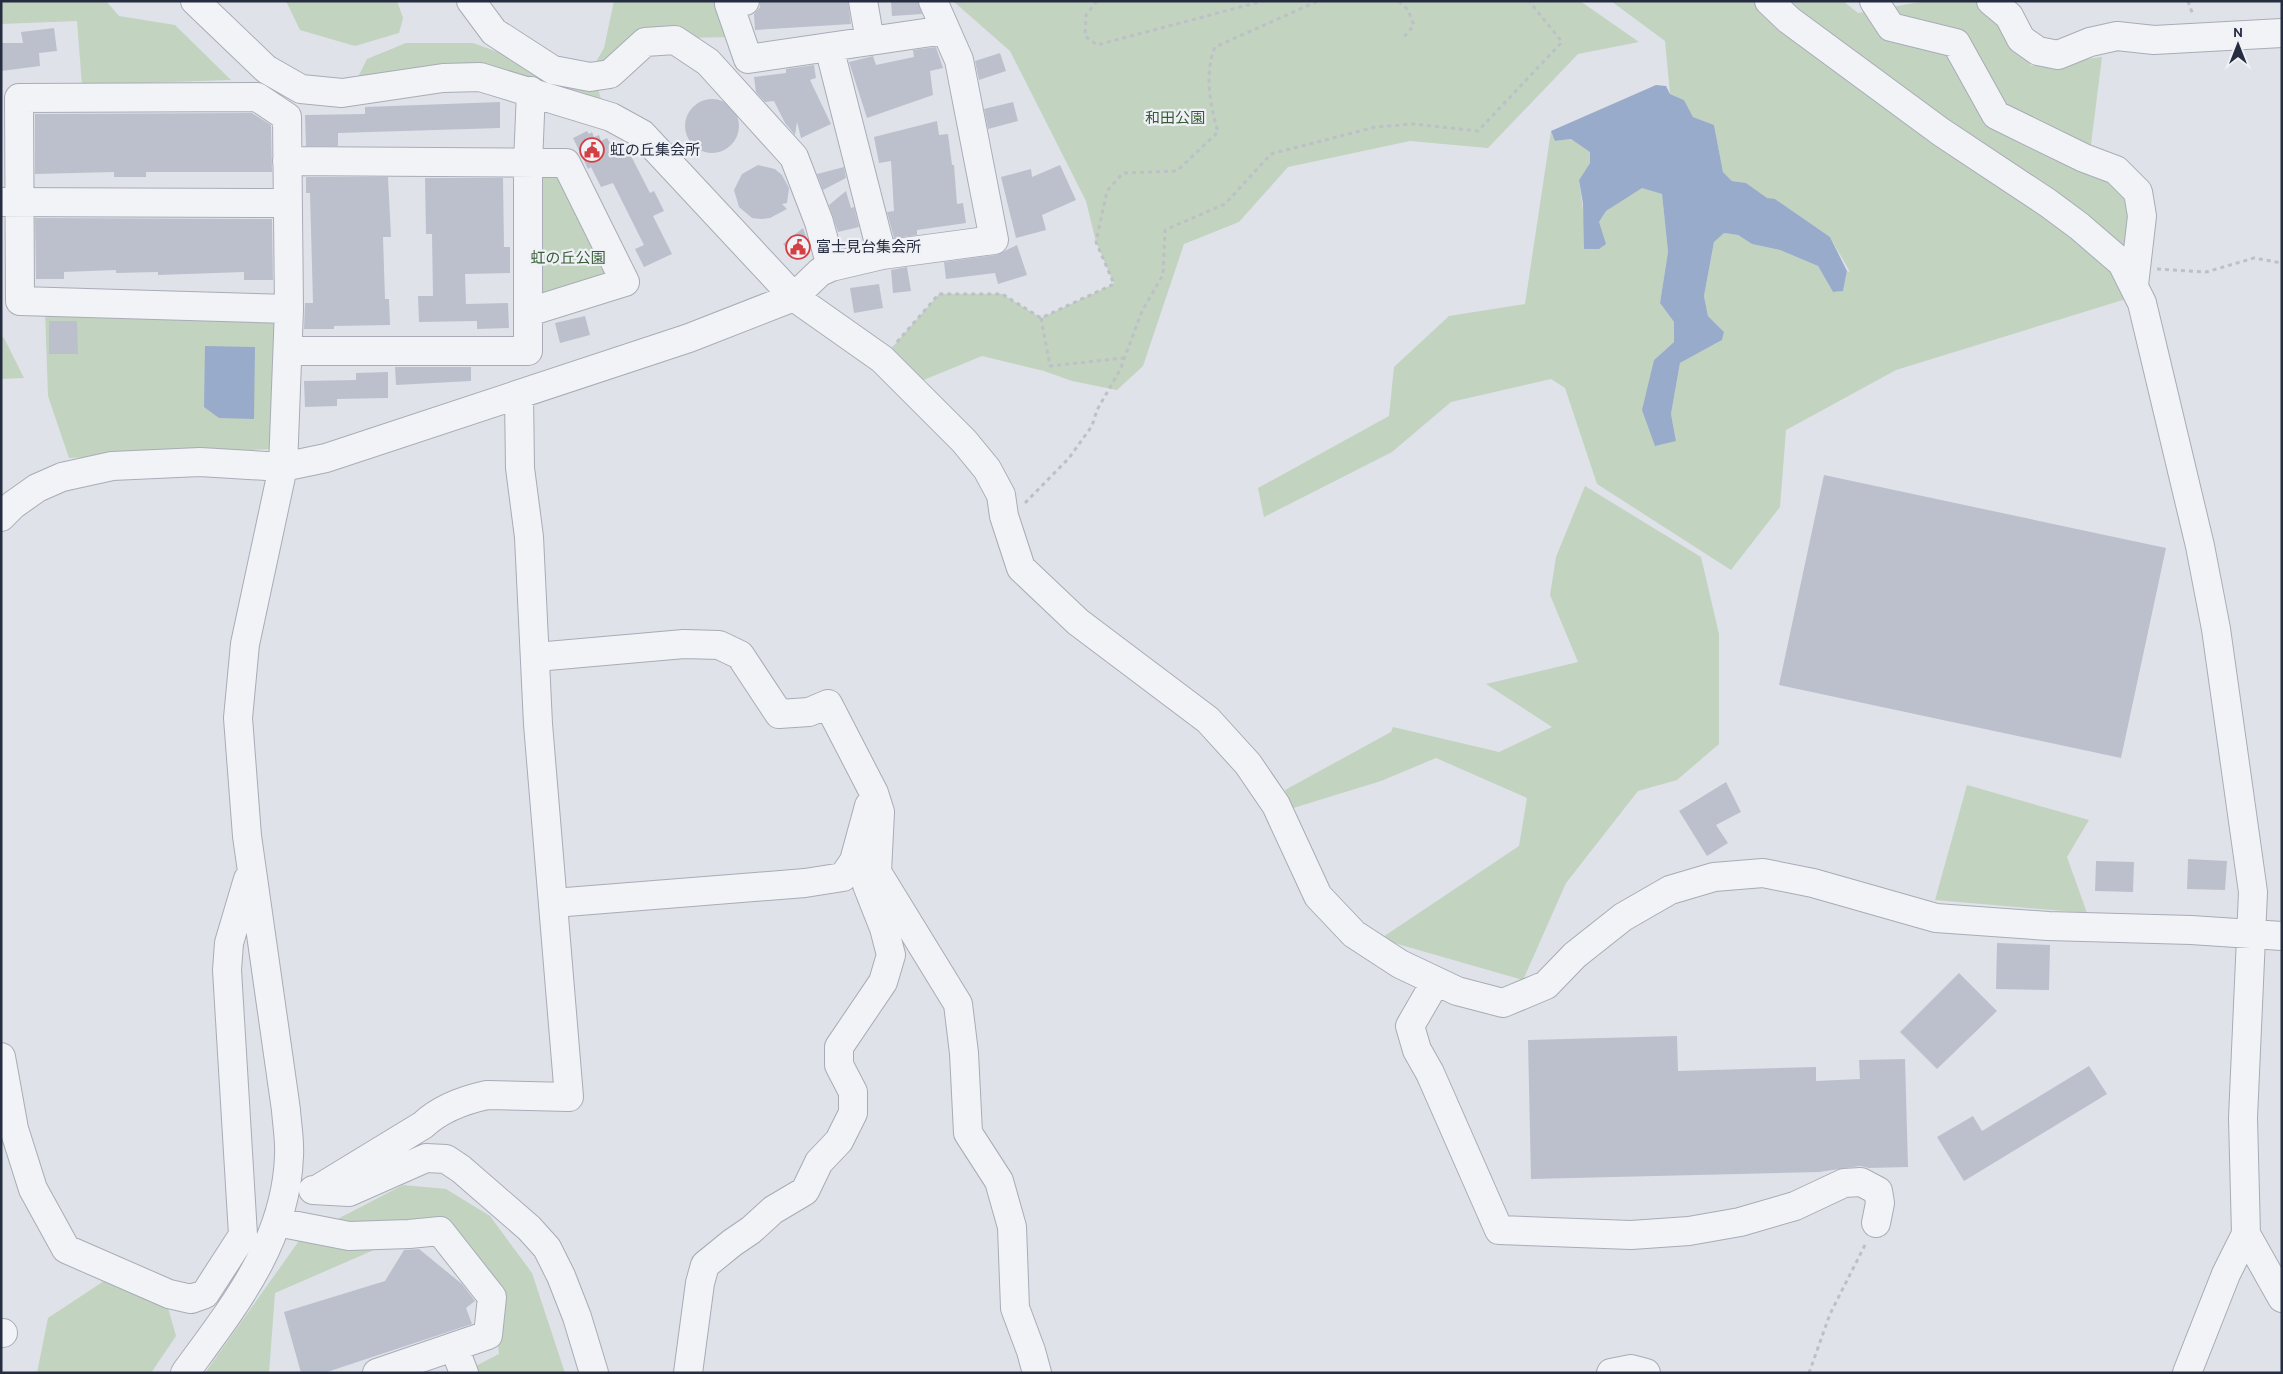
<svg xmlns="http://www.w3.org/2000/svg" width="2283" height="1374" font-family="Overpass,'Noto Sans JP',sans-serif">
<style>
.green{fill:#c2d3c0}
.water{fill:#99abca}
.building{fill:#bcc0cc}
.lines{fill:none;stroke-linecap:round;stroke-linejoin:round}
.minor-casing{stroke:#a8acb6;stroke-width:30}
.path{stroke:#bdc0c7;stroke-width:3;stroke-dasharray:4 4;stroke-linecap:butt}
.minor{stroke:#f2f3f7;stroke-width:28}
.labels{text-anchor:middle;stroke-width:4.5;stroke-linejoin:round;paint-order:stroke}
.park-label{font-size:15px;fill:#375c34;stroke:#eff1f6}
.poi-label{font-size:15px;fill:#272d40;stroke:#eff1f6;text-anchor:start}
</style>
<rect width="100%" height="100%" fill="#dfe2e9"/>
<path class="green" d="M 1,1 L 106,1 L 119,16 L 175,25 L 231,80 L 82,85 L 77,21 L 1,24 Z
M 286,1 L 397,1 L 403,18 L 399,33 L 355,46 L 300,30 Z
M 614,1 L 720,1 L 730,37 L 689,38 L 589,74 L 604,48 Z
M 953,1 L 1580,1 L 1639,42 L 1578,54 L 1488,148 L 1410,141 L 1288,167 L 1239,222 L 1184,244 L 1143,366 L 1117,390 L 1072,381 L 1044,371 L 982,356 L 909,386 L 882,359 L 939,294 L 1002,294 L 1041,318 L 1114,284 L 1096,242 L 1086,201 L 1010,51 Z
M 1611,1 L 1843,1 L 1858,13 L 1926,1 L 1976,1 L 2001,14 L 2031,66 L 2102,57 L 2090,152 L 2130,194 L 2126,299 L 1896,370 L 1786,430 L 1780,507 L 1731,570 L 1597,484 L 1565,388 L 1551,379 L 1451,402 L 1392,452 L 1264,517 L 1258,488 L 1389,416 L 1394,367 L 1449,316 L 1525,304 L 1551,131 L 1556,141 L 1571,139 L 1590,151 L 1590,163 L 1579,180 L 1584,218 L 1599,222 L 1606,211 L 1642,187 L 1662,194 L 1668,252 L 1660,303 L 1674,322 L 1674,342 L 1654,360 L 1676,441 L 1671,414 L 1680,363 L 1722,340 L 1724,332 L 1708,316 L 1704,296 L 1714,242 L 1723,233 L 1738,235 L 1752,244 L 1780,250 L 1818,266 L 1833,292 L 1843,291 L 1847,271 L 1850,272 L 1830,237 L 1775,199 L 1767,199 L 1746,183 L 1732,181 L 1723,172 L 1714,125 L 1693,117 L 1684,100 L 1670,94 L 1665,41 Z
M 406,43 L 473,43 L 598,89 L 601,99 L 472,64 L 356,81 L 367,59 Z
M 544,170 L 561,174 L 607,266 L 605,279 L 549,297 L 536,290 L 536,183 Z
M 45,310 L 278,314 L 272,449 L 69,458 L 48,396 Z
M 1,336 L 4,338 L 24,378 L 1,379 Z
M 1585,486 L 1701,557 L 1719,634 L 1719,744 L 1677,780 L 1638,791 L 1566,883 L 1523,980 L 1380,939 L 1519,846 L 1527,798 L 1436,758 L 1381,781 L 1290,809 L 1285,790 L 1391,732 L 1393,727 L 1499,752 L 1552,727 L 1486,684 L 1578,662 L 1550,595 L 1556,557 Z
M 1967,785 L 2089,820 L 2067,857 L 2087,913 L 1935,900 Z
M 403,1185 L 446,1189 L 490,1216 L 532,1273 L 565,1373 L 462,1373 L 499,1354 L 493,1306 L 429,1226 L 275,1293 L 269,1373 L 205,1373 L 301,1238 Z
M 104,1281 L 165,1297 L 176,1336 L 151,1373 L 37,1373 L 48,1318 Z"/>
<path class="water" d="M 1656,85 L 1666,86 L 1670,94 L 1684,100 L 1693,117 L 1714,125 L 1723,172 L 1732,181 L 1746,183 L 1767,198 L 1775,199 L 1830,237 L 1847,271 L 1843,291 L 1833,292 L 1818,266 L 1780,250 L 1752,244 L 1738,235 L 1724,233 L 1714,242 L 1704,296 L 1708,316 L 1724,332 L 1722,340 L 1680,363 L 1671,414 L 1676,441 L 1655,446 L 1642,410 L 1654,360 L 1674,342 L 1674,322 L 1660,303 L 1668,252 L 1662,194 L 1642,188 L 1606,211 L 1599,222 L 1606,244 L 1599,249 L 1584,249 L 1583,204 L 1579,180 L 1590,163 L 1590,152 L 1571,139 L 1555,141 L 1551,131 Z
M 205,346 L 255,347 L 254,419 L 219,418 L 204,407 Z"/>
<path class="building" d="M 848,1 L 851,24 L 755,30 L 754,14 L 760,7 L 760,2 Z
M 891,1 L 918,1 L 922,14 L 892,16 Z
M 54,28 L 57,51 L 39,53 L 40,66 L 1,71 L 1,43 L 23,43 L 21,32 Z
M 936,47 L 943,68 L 930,71 L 933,95 L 867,118 L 849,62 L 873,56 L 876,65 L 914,57 L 913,50 Z
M 1000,53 L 1006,71 L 979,80 L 975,61 Z
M 814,65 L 816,78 L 810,80 L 831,124 L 801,138 L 797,122 L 795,135 L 785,123 L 774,101 L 765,102 L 756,92 L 754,77 L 786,73 L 786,69 Z
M685 126a27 27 0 1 1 54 0a27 27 0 1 1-54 0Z
M 500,102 L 500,128 L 338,133 L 338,146 L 306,146 L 305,115 L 365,114 L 365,107 Z
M 1013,102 L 1018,121 L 988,129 L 984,109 Z
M 252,113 L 271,125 L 272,172 L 146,172 L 146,177 L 114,177 L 114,172 L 35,174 L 35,114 Z
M 937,121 L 939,135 L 948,134 L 952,165 L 954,165 L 957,204 L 963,203 L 966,223 L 917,230 L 917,235 L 894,238 L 887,212 L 894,211 L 891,161 L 879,163 L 874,137 Z
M 587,131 L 589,134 L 592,132 L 594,137 L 599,135 L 601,141 L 607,138 L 618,157 L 629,152 L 650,193 L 654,191 L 664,211 L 653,216 L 672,254 L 644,267 L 635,249 L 644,245 L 613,183 L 601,187 L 591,167 L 588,169 L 573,138 Z
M 758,165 L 775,169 L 782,175 L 789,188 L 787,203 L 782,204 L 787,209 L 770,218 L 761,219 L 752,218 L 739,207 L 734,190 L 742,174 Z
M 1060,165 L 1076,200 L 1042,215 L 1046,230 L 1016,238 L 1001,177 L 1031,169 L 1032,177 Z
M 844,167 L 846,178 L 823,190 L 817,174 Z
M 306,177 L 388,177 L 391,237 L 383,237 L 385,299 L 389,299 L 390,325 L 334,326 L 334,329 L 304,329 L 305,303 L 313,303 L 310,193 L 306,193 Z
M 425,178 L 503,178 L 504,247 L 510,247 L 510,273 L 465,274 L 466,304 L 508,303 L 509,328 L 477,329 L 477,321 L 419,322 L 418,296 L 433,296 L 432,234 L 426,234 Z
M 846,191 L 851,208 L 854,207 L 859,227 L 838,232 L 829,205 Z
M 35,218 L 272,219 L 273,280 L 244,280 L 244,272 L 158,275 L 158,272 L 116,273 L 116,270 L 64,272 L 64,279 L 36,279 Z
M 803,228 L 810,249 L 797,260 L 783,244 Z
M 1017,245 L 1027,275 L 998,284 L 995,273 L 946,279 L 944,262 L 996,255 Z
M 907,267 L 911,291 L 893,293 L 891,270 Z
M 879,284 L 883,308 L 854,313 L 850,288 Z
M 585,316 L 590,335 L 560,343 L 555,323 Z
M 49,321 L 77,321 L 78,354 L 49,354 Z
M 395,367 L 471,367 L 471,381 L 396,385 Z
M 388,372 L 388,398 L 337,399 L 337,406 L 305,407 L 304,381 L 356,380 L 356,373 Z
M 1824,475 L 2166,548 L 2121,758 L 1779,685 Z
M 1726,782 L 1741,812 L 1716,825 L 1728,843 L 1707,856 L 1679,811 Z
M 2188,859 L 2227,861 L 2225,890 L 2187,889 Z
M 2096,861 L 2134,862 L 2133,892 L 2095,891 Z
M 1997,943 L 2050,945 L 2049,990 L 1996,989 Z
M 1959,973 L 1997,1011 L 1937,1069 L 1900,1032 Z
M 1677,1036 L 1678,1071 L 1816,1067 L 1816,1081 L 1860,1079 L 1859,1060 L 1905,1059 L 1908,1167 L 1869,1168 L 1860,1166 L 1819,1172 L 1531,1179 L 1528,1040 Z
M 2089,1066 L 2107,1094 L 1964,1181 L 1937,1137 L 1973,1116 L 1982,1131 Z
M 419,1249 L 462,1284 L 475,1301 L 466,1308 L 472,1324 L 324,1373 L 301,1373 L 284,1312 L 385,1281 L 404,1250 Z"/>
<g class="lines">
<g class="minor-casing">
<path id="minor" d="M 195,1 L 266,69 L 301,89 L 342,93 L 443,78 L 480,77 L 611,117 L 642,134 L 794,297 L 882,359 L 964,441 L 987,469 L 1001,495 L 1004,516 L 1021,568 L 1078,622 L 1208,720 L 1248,764 L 1276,805 L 1318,896 L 1354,934 L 1400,964 L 1457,991 L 1503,1003 L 1546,985 L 1575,955 L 1623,917 L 1670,890 L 1714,877 L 1763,873 L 1813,883 L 1936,918 L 2048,926 L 2191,930 L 2282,936
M 745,1 L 729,4 L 748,59 L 945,30
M 863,1 L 870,41
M 1769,1 L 1789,20 L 1941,132 L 2048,203 L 2079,226 L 2122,263 L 2142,303 L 2200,546 L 2216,629 L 2253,892 L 2243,1118 L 2246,1234 L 2282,1298
M 1874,1 L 1891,27 L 1956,43 L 1996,115 L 2084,158 L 2116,170 L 2138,192 L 2142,216 L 2134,285
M 1991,1 L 2009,16 L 2021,39 L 2038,51 L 2058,55 L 2090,42 L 2117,36 L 2154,40 L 2282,33
M 829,47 L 882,255
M 287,161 L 566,163 L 625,282 L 529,312
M 1,202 L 287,203
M 831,267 L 882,255 L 994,240 L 959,60 L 933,1
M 288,351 L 528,351 L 528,163 L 531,91
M 1,517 L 13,505 L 37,488 L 62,477 L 112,466 L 200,462 L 283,467 L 326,458 L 689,338 L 794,297 L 820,272 L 831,267 L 819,222 L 794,157 L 708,62 L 675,40 L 645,42 L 610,74 L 590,77 L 553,70 L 494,32 L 471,1
M 536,657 L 684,644 L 719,645 L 740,655 L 779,714 L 809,712 L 828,704 L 874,793 L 880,812 L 877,872 L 867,885 L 884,928 L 891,955 L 883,982 L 839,1047 L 839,1065 L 853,1092 L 853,1113 L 839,1141 L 819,1162 L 805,1191 L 773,1210 L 751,1230 L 732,1243 L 705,1265 L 700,1283 L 688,1373
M 877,872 L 958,1004 L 964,1053 L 968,1133 L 999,1181 L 1012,1227 L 1015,1308 L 1031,1351 L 1037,1373
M 554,903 L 805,883 L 843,877 L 854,861 L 869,806
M 1436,981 L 1410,1026 L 1417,1050 L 1430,1073 L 1499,1230 L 1631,1235 L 1689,1231 L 1740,1222 L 1795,1206 L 1844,1183 L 1861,1182 L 1878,1191 L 1880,1203 L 1876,1223
M 1,1057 L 14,1129 L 33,1189 L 66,1249 L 169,1294 L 191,1299 L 205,1294 L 243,1235 L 227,970 L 229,943 L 248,879
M 318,1189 L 423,1125 C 440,1109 464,1100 487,1095 L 569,1097 L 538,724 L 529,537 L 520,468 L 519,396
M 313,1190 L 349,1192 L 426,1158 L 446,1159 L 461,1169 L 529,1228 L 547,1248 L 561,1276 L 577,1317 L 594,1373
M 277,1222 L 349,1236 L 409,1234 L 440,1231 L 492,1297 L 488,1335 L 377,1373
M 1,1333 L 3,1333
M 454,1347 L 464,1373
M 185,1373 C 234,1306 286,1242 289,1156 C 290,1141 287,1125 286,1110 L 247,836 L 238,718 L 245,644 L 283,467 L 289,309 L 287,117 L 257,97 L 19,98 L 20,301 L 289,309
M 1611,1373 L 1631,1369 L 1646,1373
M 2187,1373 L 2226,1274 L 2246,1234"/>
</g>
<path class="path" d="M 1097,1 L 1086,15 L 1085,36 L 1097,45 L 1263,1
M 1399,1 L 1408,10 L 1414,25 L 1403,38
M 2188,1 L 2193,15
M 2157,269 L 2206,272 L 2254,258 L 2282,263
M 1041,318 L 1050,366 L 1124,358
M 897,342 L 939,294 L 1002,294 L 1041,318 L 1114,284 L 1096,242 L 1107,191 L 1123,173 L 1177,171 L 1218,132 C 1210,104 1204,75 1215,47 L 1318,1
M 1025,503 L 1069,458 L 1092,426 L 1097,410 L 1120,370 L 1142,311 L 1163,275 L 1165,230 L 1225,204 L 1271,154 L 1375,127 L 1414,124 L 1478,131 L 1562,42 L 1529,1
M 1809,1373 L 1830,1314 L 1866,1243"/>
<use href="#minor" class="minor"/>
</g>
<defs>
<g id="civic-ring" transform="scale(1.25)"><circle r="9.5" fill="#eff1f6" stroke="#d24044" stroke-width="1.5"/><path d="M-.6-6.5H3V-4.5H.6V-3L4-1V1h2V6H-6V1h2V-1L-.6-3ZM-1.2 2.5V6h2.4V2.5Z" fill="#d24044"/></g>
</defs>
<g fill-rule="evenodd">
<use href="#civic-ring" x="592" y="150"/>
<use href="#civic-ring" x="798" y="247"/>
</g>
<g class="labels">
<g class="park-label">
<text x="1175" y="123">和田公園</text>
<text x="568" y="263">虹の丘公園</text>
</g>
<g class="poi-label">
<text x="610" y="155">虹の丘集会所</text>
<text x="816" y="252">富士見台集会所</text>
</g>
</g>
<rect width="2283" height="1374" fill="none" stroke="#272d40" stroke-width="5"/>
<g transform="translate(2238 45)" stroke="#eff1f6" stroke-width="4" paint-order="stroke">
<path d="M0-4L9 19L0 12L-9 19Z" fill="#272d40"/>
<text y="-8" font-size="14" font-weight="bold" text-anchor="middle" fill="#272d40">N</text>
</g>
</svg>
